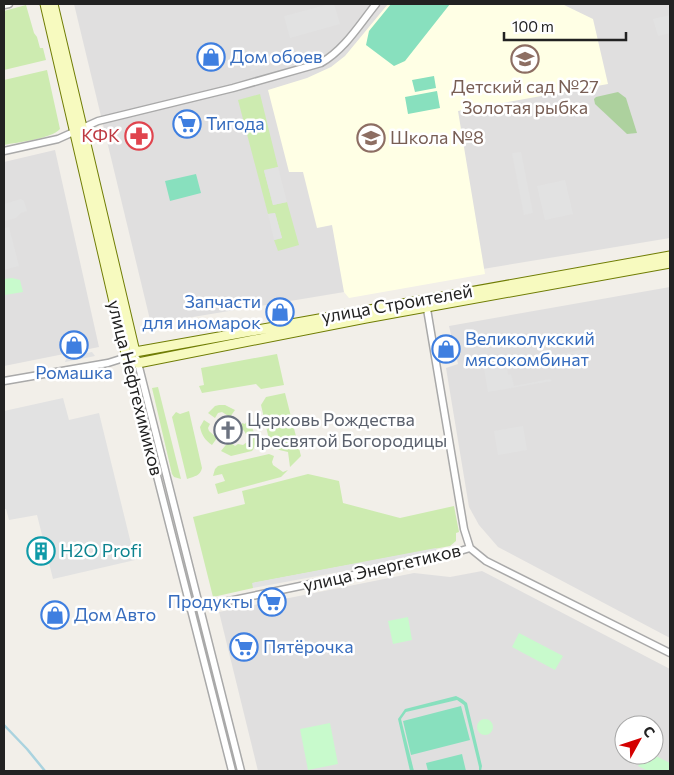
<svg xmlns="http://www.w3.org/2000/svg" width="674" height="775" font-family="Commissioner,sans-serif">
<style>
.residential{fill:#e0dfdf;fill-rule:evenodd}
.education{fill:#ffffe5}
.grass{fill:#cdebb0}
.forest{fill:#add19e}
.park{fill:#c8facc}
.pitch{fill:#88e0be}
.parking{fill:#e2e2e2}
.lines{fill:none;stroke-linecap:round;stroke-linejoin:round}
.stream{stroke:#aad3df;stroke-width:2.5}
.street-casing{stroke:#a9a9a9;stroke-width:9}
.secondary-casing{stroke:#707d05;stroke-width:11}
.street{stroke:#fff;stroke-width:6}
.secondary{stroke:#f7fabf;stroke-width:9}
.labels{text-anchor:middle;stroke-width:5;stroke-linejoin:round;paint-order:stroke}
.shop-label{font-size:18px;fill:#366cbe;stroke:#fff;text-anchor:start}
.education-label{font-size:18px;fill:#785e54;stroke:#fff}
.health-label{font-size:18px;fill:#be3a42;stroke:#fff;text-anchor:end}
.street-label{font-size:18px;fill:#222;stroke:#fff}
.worship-label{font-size:18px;fill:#5b616d;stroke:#fff;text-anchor:start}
.culture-label{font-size:18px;fill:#0d838f;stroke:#fff;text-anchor:start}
</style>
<rect width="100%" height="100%" fill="#f2efe9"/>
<path class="residential" d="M 74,4 L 670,4 L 670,238 L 151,324 Z
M 55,150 L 99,347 L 4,366 L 4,162 Z
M 670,287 L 670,638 L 498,547 L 479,525 L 469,507 L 446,368 L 458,364 L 449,326 Z
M 482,571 L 670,669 L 670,771 L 258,771 L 219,612 L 414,573 L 450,577 ZM 624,725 L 654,725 L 654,755 L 624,755 Z"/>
<path class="education" d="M 388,4 L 562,4 L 593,19 L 608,84 L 458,111 L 485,274 L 349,298 L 344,292 L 332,225 L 317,228 L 303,172 L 289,172 L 268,90 L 307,78 L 331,67 L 345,56 Z"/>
<path class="grass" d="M 26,5 L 34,33 L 37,37 L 40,48 L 43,48 L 46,60 L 4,70 L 4,11 Z
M 47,70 L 60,129 C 51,139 18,142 4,145 L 4,80 Z
M 260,94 L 278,167 L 264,171 L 273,205 L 287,202 L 299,245 L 278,251 L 274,240 L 282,238 L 275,213 L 268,214 L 238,100 Z
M 277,354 L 284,385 L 261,389 L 256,384 L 202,393 L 199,386 L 204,385 L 201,368 Z
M 158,387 L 181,479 L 174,477 L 172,474 L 152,388 Z
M 285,393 L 301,456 L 290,467 L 288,452 L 271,448 L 261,405 L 266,397 Z
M 219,405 L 225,405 L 235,410 L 230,417 L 222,412 L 218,413 L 215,418 L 208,413 L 215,406 Z
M 189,411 L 202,468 C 200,476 195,476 187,479 L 172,417 L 176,412 L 180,414 Z
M 248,419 L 250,421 C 253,430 259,443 252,451 L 231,456 L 221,451 L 229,441 L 235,446 L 238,444 L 243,445 L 247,442 C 248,436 245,431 241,428 L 242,423 L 245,424 Z
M 204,420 L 210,424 L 208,428 L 209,431 L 217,438 L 212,445 C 205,440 202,436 200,427 Z
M 269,454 L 274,456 L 272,462 L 273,465 L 283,472 L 288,470 L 281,477 L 218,494 L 215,484 L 225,481 L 222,474 L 213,476 L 215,469 L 218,466 Z
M 308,474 L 339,481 L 343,503 L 400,518 L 454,506 L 459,532 L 456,533 L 456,541 L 450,546 L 253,583 L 253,588 L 213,597 L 193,517 L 245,504 L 242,491 Z"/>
<path class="forest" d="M 618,92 L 626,98 L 637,133 L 627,134 L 595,104 L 594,99 L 596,97 Z"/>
<path class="park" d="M 12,278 L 20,280 L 23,292 L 5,295 L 4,279 Z
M 408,617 L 412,640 L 393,644 L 388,621 Z
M 519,633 L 563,656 L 555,670 L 512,647 Z
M477 727a8 8 0 1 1 16 0a8 8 0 1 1-16 0Z
M 330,723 L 338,764 L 308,770 L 300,729 Z
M 644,755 L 654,755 L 670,763 L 669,771 L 648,771 L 638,766 Z"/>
<path class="pitch" d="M 391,4 L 450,4 L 405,61 L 394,66 L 366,45 L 369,31 Z
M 434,76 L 436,88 L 415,92 L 412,80 Z
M 437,91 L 440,108 L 408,114 L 405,97 Z
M 196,174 L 201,193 L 170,201 L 165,181 Z
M 456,696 L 462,699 L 467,703 L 482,766 L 481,771 L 479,771 L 479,767 L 464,705 L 457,700 L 406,712 L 401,719 L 414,771 L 410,771 L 398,719 L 405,709 Z
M 461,706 L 470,740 L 411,755 L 403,721 Z
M 462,754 L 466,771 L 428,771 L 426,763 Z"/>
<path class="parking" d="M 329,4 L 334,4 L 340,24 L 290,38 L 284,16 Z
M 670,15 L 670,33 L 658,36 L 653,19 Z
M 264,55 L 267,66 L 251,71 L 248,59 Z
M 521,152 L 533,213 L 524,215 L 512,153 Z
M 278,167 L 287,202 L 273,205 L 264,170 Z
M 565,180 L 573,214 L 545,220 L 537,186 Z
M 21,199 L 24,201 L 27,211 L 21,213 L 16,218 L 4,221 L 4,204 Z
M 275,213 L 282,238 L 274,240 L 268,214 Z
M 9,227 L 19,266 L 4,270 L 4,228 Z
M 587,349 L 587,353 L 507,368 L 508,375 L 511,374 L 514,386 L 550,379 L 552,381 L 488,392 L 484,368 Z
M 92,352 L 95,356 L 65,362 L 67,357 Z
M 63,398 L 69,420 L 99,413 L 135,560 L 53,579 L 37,515 L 9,520 L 6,509 L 4,509 L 4,411 Z
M 523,426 L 527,450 L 498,455 L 494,431 Z
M 436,548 L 437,554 L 253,588 L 252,583 Z"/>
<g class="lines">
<path class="stream" d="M 4,725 L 27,749 L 45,771"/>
<g class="street-casing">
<path id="street" d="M 4,5 L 9,4
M 4,151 L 58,139 L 98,121 L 233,88 L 321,63 C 345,49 359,25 376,4
M 426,303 L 464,529 L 470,548
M 127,358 L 232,771
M 137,359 L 241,771
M 4,381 L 108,363 L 130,356
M 190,609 L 440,557 L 470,548 L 486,561 L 670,653"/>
</g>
<g class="secondary-casing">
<path id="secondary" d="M 45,4 L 127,358 L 138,363 L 366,318 L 670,263
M 53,4 L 135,352 L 670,256"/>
</g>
<use href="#street" class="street"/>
<use href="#secondary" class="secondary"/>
</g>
<defs>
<g id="shop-ring" transform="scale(1.4375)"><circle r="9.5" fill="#fff" stroke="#3f7fe0" stroke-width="1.5"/><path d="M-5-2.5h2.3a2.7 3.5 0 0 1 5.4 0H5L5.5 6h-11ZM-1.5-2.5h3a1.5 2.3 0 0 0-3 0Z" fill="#3f7fe0"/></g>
<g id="school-ring" transform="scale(1.4375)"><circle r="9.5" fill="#fff" stroke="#8d6e63" stroke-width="1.5"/><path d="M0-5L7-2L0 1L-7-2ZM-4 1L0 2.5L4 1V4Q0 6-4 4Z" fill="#8d6e63"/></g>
<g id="supermarket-ring" transform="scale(1.4375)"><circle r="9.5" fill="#fff" stroke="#3f7fe0" stroke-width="1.5"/><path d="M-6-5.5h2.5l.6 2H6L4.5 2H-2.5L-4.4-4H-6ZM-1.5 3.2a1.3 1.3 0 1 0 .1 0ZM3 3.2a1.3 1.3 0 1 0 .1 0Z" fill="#3f7fe0"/></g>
<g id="pharmacy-ring" transform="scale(1.4375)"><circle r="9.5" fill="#fff" stroke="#e0444e" stroke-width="1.5"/><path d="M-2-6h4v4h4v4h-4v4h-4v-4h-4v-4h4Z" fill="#e0444e"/></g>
<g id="church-ring" transform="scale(1.4375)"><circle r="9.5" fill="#fff" stroke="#6b7280" stroke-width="1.5"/><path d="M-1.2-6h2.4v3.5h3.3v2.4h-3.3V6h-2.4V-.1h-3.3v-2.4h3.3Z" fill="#6b7280"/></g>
<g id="building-ring" transform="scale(1.4375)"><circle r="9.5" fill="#fff" stroke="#0f9aa8" stroke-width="1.5"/><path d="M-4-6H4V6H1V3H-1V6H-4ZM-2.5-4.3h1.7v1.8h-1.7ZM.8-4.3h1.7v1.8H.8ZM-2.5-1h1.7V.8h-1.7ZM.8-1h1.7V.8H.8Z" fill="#0f9aa8"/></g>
</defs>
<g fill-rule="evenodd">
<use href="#shop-ring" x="211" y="57"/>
<use href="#school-ring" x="525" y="59"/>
<use href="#supermarket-ring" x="187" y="124"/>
<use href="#pharmacy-ring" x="139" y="136"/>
<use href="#school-ring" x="371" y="138"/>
<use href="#shop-ring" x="280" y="312"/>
<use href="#shop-ring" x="74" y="345"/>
<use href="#shop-ring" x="446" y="349"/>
<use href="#church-ring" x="228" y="430"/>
<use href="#building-ring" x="41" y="551"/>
<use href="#supermarket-ring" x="272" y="602"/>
<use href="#shop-ring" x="55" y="615"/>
<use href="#supermarket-ring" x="244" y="647"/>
</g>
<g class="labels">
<g class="shop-label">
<text x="230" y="63">Дом обоев</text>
<text x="206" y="130">Тигода</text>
<text x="261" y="308" text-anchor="end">Запчасти<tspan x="261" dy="21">для иномарок</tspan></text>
<text x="465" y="345">Великолукский<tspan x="465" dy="21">мясокомбинат</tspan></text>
<text x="74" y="379" text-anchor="middle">Ромашка</text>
<text x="253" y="608" text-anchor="end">Продукты</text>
<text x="74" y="621">Дом Авто</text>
<text x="263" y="653">Пятёрочка</text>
</g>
<g class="education-label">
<text x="525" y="93">Детский сад №27<tspan x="525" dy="21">Золотая рыбка</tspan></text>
<text x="390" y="144" text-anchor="start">Школа №8</text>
</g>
<g class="health-label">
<text x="120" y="142">КФК</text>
</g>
<g class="street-label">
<text transform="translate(397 304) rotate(-10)" y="6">улица Строителей</text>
<text transform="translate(135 388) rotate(76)" y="6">улица Нефтехимиков</text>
<text transform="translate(382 568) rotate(-13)" y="6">улица Энергетиков</text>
</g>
<g class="worship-label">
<text x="247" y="426">Церковь Рождества<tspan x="247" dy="21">Пресвятой Богородицы</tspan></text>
</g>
<g class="culture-label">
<text x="60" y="557">H2O Profi</text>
</g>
</g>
<rect width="674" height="775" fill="none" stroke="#222222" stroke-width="10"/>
<g transform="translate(639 740) rotate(50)"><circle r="24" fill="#ffffff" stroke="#a7a7a7"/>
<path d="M0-4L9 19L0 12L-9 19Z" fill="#d40000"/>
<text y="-8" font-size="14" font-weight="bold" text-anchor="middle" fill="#222222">С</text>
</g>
<path d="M504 32v8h122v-8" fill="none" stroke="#222222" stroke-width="2.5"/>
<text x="512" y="32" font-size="15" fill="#222222" stroke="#ffffff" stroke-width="4" paint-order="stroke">100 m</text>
</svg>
